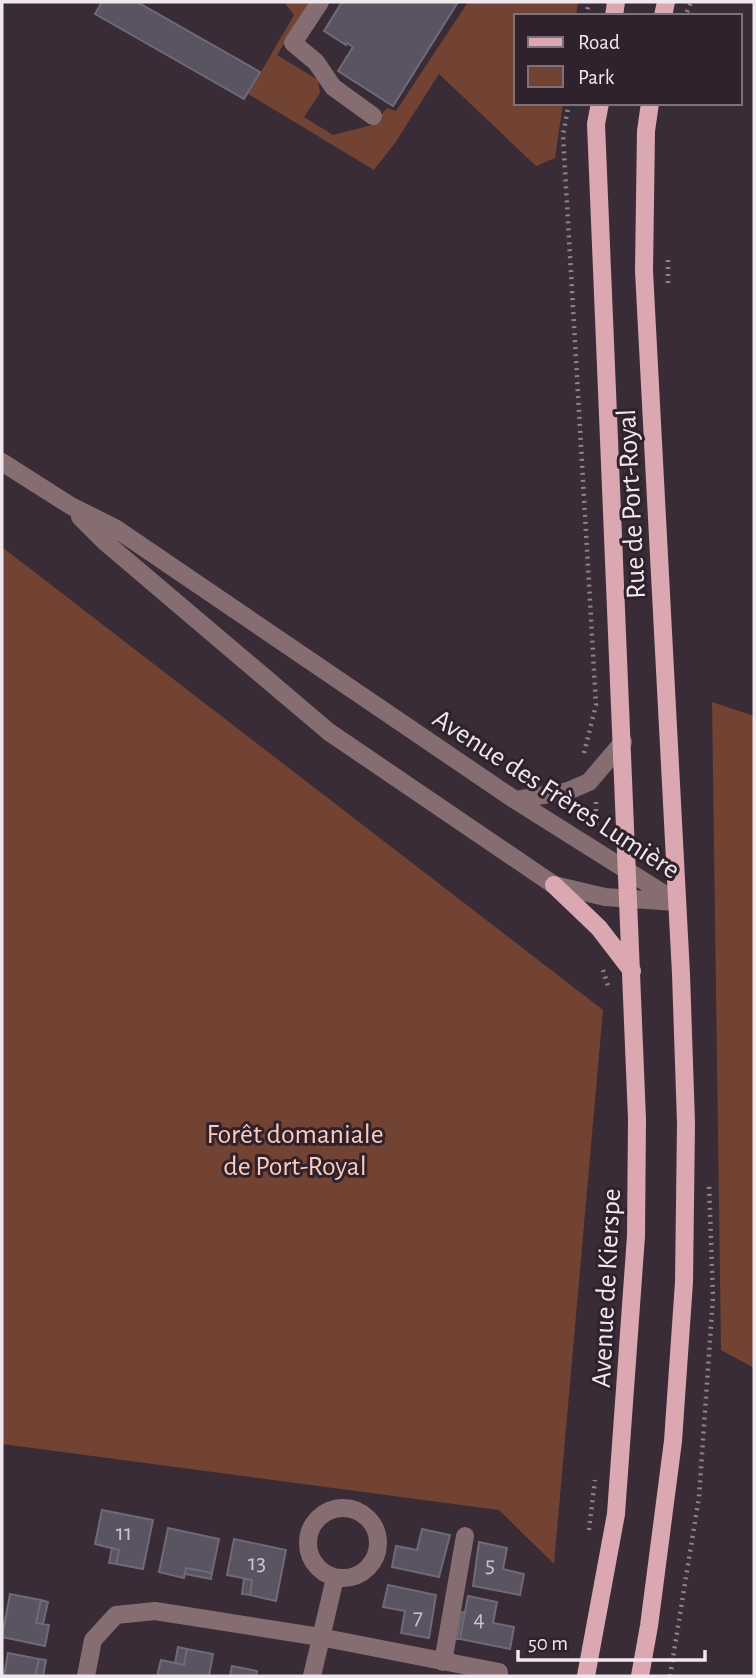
<svg xmlns="http://www.w3.org/2000/svg" width="756" height="1678" font-family="'Alegreya Sans',sans-serif">
<style>
.green{fill:#724232}
.building{fill:#595362;stroke:#6f6a79;stroke-width:2}
.lines{fill:none;stroke-linecap:round;stroke-linejoin:round}
.path{stroke:#8f838c;stroke-width:4.5;stroke-dasharray:2 5;stroke-linecap:butt}
.minor{stroke:#866d71;stroke-width:18}
.major{stroke:#dba7b1;stroke-width:18}
.labels{text-anchor:middle;stroke-width:6;stroke-linejoin:round;paint-order:stroke}
.number-label{font-size:24px;fill:#cbc3cc}
.street-label{font-size:28px;fill:#f1e8ef;stroke:#2f222c}
.park-label{font-size:28px;fill:#fdcbba;stroke:#2f222c}
</style>
<rect width="100%" height="100%" fill="#392c36"/>
<path class="green" d="M 284,2 L 310,2 L 277,55 L 318,80 L 320,93 L 304,117 L 333,135 L 372,125 L 387,108 L 396,111 L 468,2 L 578,2 L 576,16 L 516,16 L 516,103 L 563,103 L 555,158 L 536,166 L 439,74 L 395,143 L 374,170 L 248,94 L 294,15 Z
M 2,547 L 603,1010 L 554,1564 L 499,1510 L 2,1444 Z
M 712,702 L 754,716 L 754,1368 L 721,1350 Z"/>
<path class="building" d="M 102,2 L 137,2 L 260,72 L 244,99 L 95,14 Z
M 342,2 L 458,2 L 393,106 L 338,71 L 353,47 L 347,43 L 346,45 L 324,31 Z
M 102,1510 L 153,1520 L 143,1569 L 116,1564 L 119,1550 L 95,1544 Z
M 168,1528 L 219,1539 L 212,1573 L 186,1568 L 184,1578 L 159,1572 Z
M 422,1529 L 450,1535 L 439,1577 L 392,1567 L 396,1546 L 417,1550 Z
M 234,1539 L 286,1550 L 276,1601 L 250,1595 L 252,1580 L 227,1575 Z
M 479,1542 L 507,1548 L 503,1569 L 524,1574 L 520,1595 L 473,1586 Z
M 112,1548 L 119,1550 L 116,1564 L 109,1563 Z
M 186,1568 L 212,1573 L 211,1579 L 185,1574 Z
M 244,1579 L 252,1580 L 250,1595 L 242,1594 Z
M 388,1585 L 436,1595 L 429,1638 L 401,1633 L 405,1611 L 383,1607 Z
M 10,1594 L 41,1600 L 36,1623 L 49,1625 L 45,1646 L 2,1637 Z
M 468,1596 L 497,1602 L 493,1623 L 514,1627 L 510,1649 L 460,1639 Z
M 41,1600 L 48,1602 L 43,1624 L 36,1623 Z
M 462,1612 L 465,1612 L 460,1639 L 457,1639 Z
M 178,1647 L 187,1649 L 184,1665 L 175,1663 Z
M 187,1649 L 213,1654 L 209,1676 L 157,1676 L 161,1660 L 184,1665 Z
M 8,1653 L 39,1659 L 35,1676 L 4,1676 Z
M 39,1659 L 46,1660 L 43,1676 L 35,1676 Z
M 232,1666 L 257,1671 L 256,1676 L 230,1676 Z"/>
<g class="lines">
<path class="path" d="M 687,12 L 691,2
M 586,16 L 589,2
M 569,103 L 563,135 L 596,705 L 584,753
M 668,260 L 668,283
M 596,802 L 596,828
M 603,970 L 609,989
M 589,1530 L 595,1480
M 670,1676 L 699,1497 L 713,1297 L 709,1183"/>
<path class="minor" d="M 320,2 L 293,43 L 316,62 L 333,87 L 373,116
M 2,462 L 71,506 L 115,528 L 515,800 L 677,902
M 80,517 L 105,542 L 329,732 L 554,885 L 605,897 L 675,902
M 515,800 L 568,791 L 589,782 L 623,742
M308 1543a35 35 0 1 1 70 0a35 35 0 1 1-70 0Z
M 443,1662 L 465,1536
M 86,1676 L 93,1640 L 116,1615 L 155,1611 L 320,1637 L 499,1672
M 312,1676 L 335,1578"/>
<path class="major" d="M 614,16 L 616,2
M 663,16 L 666,2
M 554,885 L 599,928 L 632,971
M 586,1676 L 616,1514 L 636,1236 L 637,1119 L 596,124 L 600,103
M 640,1676 L 649,1626 L 673,1441 L 684,1282 L 686,1123 L 681,974 L 644,271 L 646,131 L 650,103"/>
</g>
<g class="labels">
<g class="number-label">
<text x="124" y="1540">11</text>
<text x="257" y="1570">13</text>
<text x="490" y="1572">5</text>
<text x="418" y="1624">7</text>
<text x="479" y="1626">4</text>
</g>
<g class="street-label">
<text transform="translate(630 504) rotate(-93)" y="10">Rue de Port-Royal</text>
<text transform="translate(557 793) rotate(33)" y="10">Avenue des Frères Lumière</text>
<text transform="translate(605 1288) rotate(-87)" y="10">Avenue de Kierspe</text>
</g>
<g class="park-label">
<text x="295" y="1143">Forêt domaniale<tspan x="295" dy="32">de Port-Royal</tspan></text>
</g>
</g>
<rect width="756" height="1678" fill="none" stroke="#f1e8ef" stroke-width="7"/>
<rect x="514" y="14" width="228" height="91" fill="#2f222c" stroke="#7d717a" stroke-width="2"/>
<rect x="528" y="37" width="35" height="10" fill="#dba7b1" stroke="#7d717a" stroke-width="2"/>
<text x="578" y="49" font-size="21" fill="#f1e8ef">Road</text>
<rect x="528" y="66" width="35" height="21" fill="#724232" stroke="#7d717a" stroke-width="2"/>
<text x="578" y="84" font-size="21" fill="#f1e8ef">Park</text>
<path d="M518 1650v10h187v-10" fill="none" stroke="#f1e8ef" stroke-width="3.5"/>
<text x="528" y="1650" font-size="21" fill="#f1e8ef" stroke="#2f222c" stroke-width="5" paint-order="stroke">50 m</text>
</svg>
